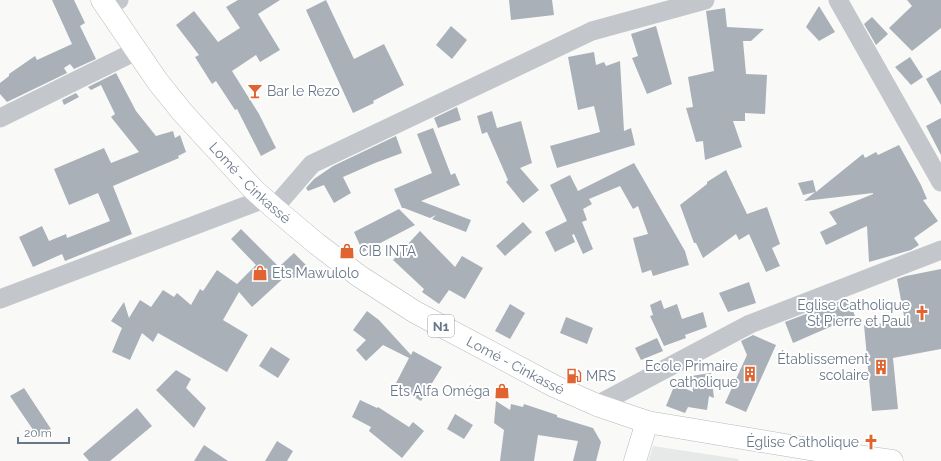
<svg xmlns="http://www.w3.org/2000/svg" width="941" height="461" font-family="Raleway,sans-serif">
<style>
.built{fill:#e7e9e8}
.building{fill:#a9b0b8}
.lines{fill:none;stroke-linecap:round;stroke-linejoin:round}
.secondary-casing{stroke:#b5babf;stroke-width:23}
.trunk-casing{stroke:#b6b9bd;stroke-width:23}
.minor{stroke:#c3c6cb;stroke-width:19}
.secondary{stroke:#fff;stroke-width:22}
.trunk{stroke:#fff;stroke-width:22}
.labels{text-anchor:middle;stroke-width:4;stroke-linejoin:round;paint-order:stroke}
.shield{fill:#fff;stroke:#96a0ac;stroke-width:1}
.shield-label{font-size:13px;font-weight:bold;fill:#697888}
.poi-label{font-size:14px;fill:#697888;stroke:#fff;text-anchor:end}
.street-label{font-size:14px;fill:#697888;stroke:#fff}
</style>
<rect width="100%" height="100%" fill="#f9faf7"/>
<path class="built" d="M 653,446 L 739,459 L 738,461 L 648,461 Z"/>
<path class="building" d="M 52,0 L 74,0 L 85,23 L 80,26 L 96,59 L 74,69 L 70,64 L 64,68 L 67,73 L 7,102 L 0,94 L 0,83 L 9,76 L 9,74 L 35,56 L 37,60 L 72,44 Z
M 238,0 L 280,0 L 258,14 L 280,50 L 260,62 L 256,55 L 232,71 L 259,114 L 276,148 L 261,156 L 237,109 L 235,110 L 216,81 L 212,84 L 195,57 L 199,55 L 176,25 L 194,11 L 218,42 L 240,28 L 226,7 Z
M 326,0 L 354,59 L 384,44 L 404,85 L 373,101 L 374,103 L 353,113 L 306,10 Z
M 509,0 L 552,0 L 554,15 L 511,20 Z
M 907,0 L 941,0 L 941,28 L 912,51 L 889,28 L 912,6 Z
M 819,6 L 835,32 L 819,41 L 806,27 Z
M 725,8 L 727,27 L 764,29 L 751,41 L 743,41 L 746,74 L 767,75 L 765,114 L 745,113 L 745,121 L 733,121 L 742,147 L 705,160 L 703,141 L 696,142 L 686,108 L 693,107 L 688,77 L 714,71 L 706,11 Z
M 872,17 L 888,34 L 876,45 L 864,24 Z
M 451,26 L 467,40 L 452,59 L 436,45 Z
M 656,26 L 672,84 L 647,94 L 632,58 L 638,56 L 631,34 Z
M 594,52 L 596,65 L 604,62 L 606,66 L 620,61 L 624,131 L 631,128 L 635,145 L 557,168 L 550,146 L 600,132 L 594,106 L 578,110 L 568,57 Z
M 910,57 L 923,77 L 911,85 L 895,67 Z
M 941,70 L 941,105 L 926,79 Z
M 116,73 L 136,111 L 156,136 L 173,131 L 175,138 L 180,135 L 186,152 L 178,156 L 179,158 L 113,186 L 132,234 L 65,261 L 62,254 L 33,267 L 19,237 L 42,226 L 49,241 L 66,234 L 67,238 L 110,221 L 98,193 L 69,205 L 54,169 L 104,148 L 111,163 L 139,152 L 111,117 L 115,114 L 101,85 L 91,90 L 88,87 Z
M 76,93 L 79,97 L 64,105 L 62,100 Z
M 457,107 L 461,120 L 438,128 L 434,118 Z
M 492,111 L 497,128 L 521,121 L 532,163 L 520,168 L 539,190 L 523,203 L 506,182 L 508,180 L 487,132 L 482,134 L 477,116 Z
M 941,118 L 941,155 L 926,126 Z
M 433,128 L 451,175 L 455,173 L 460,185 L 421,201 L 471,220 L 466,232 L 432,219 L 436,215 L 430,218 L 404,208 L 402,208 L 394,189 L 432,173 L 417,134 Z
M 396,136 L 402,153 L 375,163 L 343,177 L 351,193 L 334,203 L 324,185 L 308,191 L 306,188 L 314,179 L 333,166 Z
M 899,145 L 921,185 L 927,199 L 923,200 L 938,221 L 914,238 L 919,245 L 911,250 L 869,262 L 867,226 L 826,245 L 820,232 L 837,224 L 829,212 L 873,194 L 873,193 L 804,201 L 815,192 L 803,195 L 798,183 L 813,180 L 816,192 L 863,154 L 865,158 L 876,152 L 878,155 Z
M 634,163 L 685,251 L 689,265 L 653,276 L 651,270 L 642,273 L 633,238 L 648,234 L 638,206 L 633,209 L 620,186 L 589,199 L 592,204 L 583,209 L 587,220 L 582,222 L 593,249 L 583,254 L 574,234 L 572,235 L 575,242 L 555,252 L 545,232 L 567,221 L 550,185 L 570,175 L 578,191 Z
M 726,170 L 747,214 L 767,207 L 780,244 L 772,248 L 780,266 L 766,272 L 749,234 L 739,240 L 736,234 L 703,258 L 696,243 L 694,243 L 680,205 L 707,184 L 707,182 Z
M 399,209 L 415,225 L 363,252 L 354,232 Z
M 523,222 L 532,232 L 505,256 L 496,246 Z
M 241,229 L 287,275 L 252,307 L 239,292 L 223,320 L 248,335 L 227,372 L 158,333 L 153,342 L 142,333 L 130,360 L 112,352 L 122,328 L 111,321 L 124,302 L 129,318 L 140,300 L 151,307 L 163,290 L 174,297 L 177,293 L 191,305 L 200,289 L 203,291 L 217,270 L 237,284 L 256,265 L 231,239 Z
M 420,231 L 455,267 L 462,256 L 483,268 L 465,299 L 449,290 L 439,304 L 422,292 L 424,289 L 393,260 Z
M 294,253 L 307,266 L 294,278 L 281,265 Z
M 941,269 L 941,349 L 893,358 L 898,409 L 872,411 L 864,325 L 905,321 L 897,279 L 906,276 Z
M 749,282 L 756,303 L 728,312 L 719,293 Z
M 848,298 L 855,316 L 793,343 L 785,322 Z
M 661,300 L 664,309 L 677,304 L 682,319 L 703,312 L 707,327 L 685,335 L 686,338 L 664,346 L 650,316 L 653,315 L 650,305 Z
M 510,304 L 525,313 L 510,339 L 495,331 Z
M 367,311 L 379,320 L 411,355 L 413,351 L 442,367 L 421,401 L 395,385 L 409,358 L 383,345 L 366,361 L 356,350 L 366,340 L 353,330 Z
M 566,317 L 593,328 L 587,344 L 560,333 Z
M 753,335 L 776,345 L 746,412 L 725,403 L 747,355 L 741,341 Z
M 657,338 L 663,351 L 641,360 L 635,348 Z
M 271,347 L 290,359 L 278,378 L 259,366 Z
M 176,370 L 191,379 L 186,388 L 206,408 L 194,428 L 156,390 Z
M 711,373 L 714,398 L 709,396 L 707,410 L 688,407 L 685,413 L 666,406 L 675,384 L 693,392 L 691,376 Z
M 24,388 L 51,429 L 38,437 L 10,396 Z
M 360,400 L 377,408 L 378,407 L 409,427 L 413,422 L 424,431 L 402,458 L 369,431 L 371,427 L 352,417 Z
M 496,401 L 510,410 L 511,404 L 523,407 L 524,404 L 557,415 L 557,417 L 593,428 L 601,442 L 596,461 L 573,461 L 578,441 L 538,435 L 534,461 L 500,461 L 504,430 L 494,423 Z
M 137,408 L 152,426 L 110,461 L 89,461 L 83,454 Z
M 455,414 L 473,425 L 464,439 L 447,429 Z
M 277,441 L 293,451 L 287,461 L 265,461 Z
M 204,445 L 228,461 L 194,461 Z"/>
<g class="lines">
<g class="secondary-casing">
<path id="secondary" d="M 635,461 L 647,422"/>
</g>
<g class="trunk-casing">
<g id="trunk">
<path id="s1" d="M 102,0 L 158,82 L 183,113 L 253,189 L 274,208 L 317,244 L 359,276 L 415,312 L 554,386 L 597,405 L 647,422 L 809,449 L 892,461"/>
</g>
</g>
<path class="minor" d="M 838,0 L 941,182
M 106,7 L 119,0
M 0,118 L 136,51
M 274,208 L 312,164 L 592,31 L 705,0
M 0,299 L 264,199
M 597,405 L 750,324 L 941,250"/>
<use href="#secondary" class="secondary"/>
<use href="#trunk" class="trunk"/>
</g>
<defs>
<g id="bar-bare" transform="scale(1.2)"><path d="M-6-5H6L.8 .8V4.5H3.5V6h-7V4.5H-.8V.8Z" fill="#e16430" stroke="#fff" stroke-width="2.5" paint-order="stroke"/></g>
<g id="shop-bare" transform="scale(1.2)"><path d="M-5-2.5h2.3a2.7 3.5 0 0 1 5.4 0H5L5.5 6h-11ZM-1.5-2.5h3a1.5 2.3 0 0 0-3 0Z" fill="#e16430" stroke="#fff" stroke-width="2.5" paint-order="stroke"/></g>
<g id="church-bare" transform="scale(1.2)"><path d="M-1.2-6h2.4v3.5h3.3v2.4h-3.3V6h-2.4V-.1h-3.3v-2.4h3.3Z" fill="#e16430" stroke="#fff" stroke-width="2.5" paint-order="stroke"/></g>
<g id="building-bare" transform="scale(1.2)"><path d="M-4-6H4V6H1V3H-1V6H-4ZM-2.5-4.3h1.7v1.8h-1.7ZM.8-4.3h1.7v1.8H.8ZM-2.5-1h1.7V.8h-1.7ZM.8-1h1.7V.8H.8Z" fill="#e16430" stroke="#fff" stroke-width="2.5" paint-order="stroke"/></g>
<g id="fuel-bare" transform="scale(1.2)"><path d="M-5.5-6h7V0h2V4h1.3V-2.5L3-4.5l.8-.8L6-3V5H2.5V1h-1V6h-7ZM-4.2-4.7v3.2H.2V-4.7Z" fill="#e16430" stroke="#fff" stroke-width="2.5" paint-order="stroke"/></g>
</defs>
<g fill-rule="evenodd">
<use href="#bar-bare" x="255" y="91"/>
<use href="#shop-bare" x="347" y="251"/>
<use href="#shop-bare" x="260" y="273"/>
<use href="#church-bare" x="922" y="313"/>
<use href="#building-bare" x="881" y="367"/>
<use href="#building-bare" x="750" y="374"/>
<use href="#fuel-bare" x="574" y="376"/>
<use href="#shop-bare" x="502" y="391"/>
<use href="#church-bare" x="871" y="442"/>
</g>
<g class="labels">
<rect class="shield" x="428" y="315" width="26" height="22" rx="3"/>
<g class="shield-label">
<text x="441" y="331">N1</text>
</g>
<g class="poi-label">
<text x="267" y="96" text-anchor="start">Bar le Rezo</text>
<text x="359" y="256" text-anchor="start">CIB INTA</text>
<text x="272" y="278" text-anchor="start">Ets Mawulolo</text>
<text x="910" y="310">Eglise Catholique<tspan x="910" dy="16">St Pierre et Paul</tspan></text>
<text x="869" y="364">Établissement<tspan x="869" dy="16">scolaire</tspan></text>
<text x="738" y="371">Ecole Primaire<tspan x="738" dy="16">catholique</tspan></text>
<text x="586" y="381" text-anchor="start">MRS</text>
<text x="490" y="396">Ets Alfa Oméga</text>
<text x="859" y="447">Église Catholique</text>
</g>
<g class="street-label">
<text dy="5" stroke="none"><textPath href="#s1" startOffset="236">Lomé - Cinkassé</textPath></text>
<text dy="5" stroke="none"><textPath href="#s1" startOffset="560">Lomé - Cinkassé</textPath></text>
</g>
</g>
<path d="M18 437v6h51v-6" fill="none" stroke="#697888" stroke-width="2"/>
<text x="24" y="437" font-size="12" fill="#697888" stroke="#ffffff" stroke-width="3" paint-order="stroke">20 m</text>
</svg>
